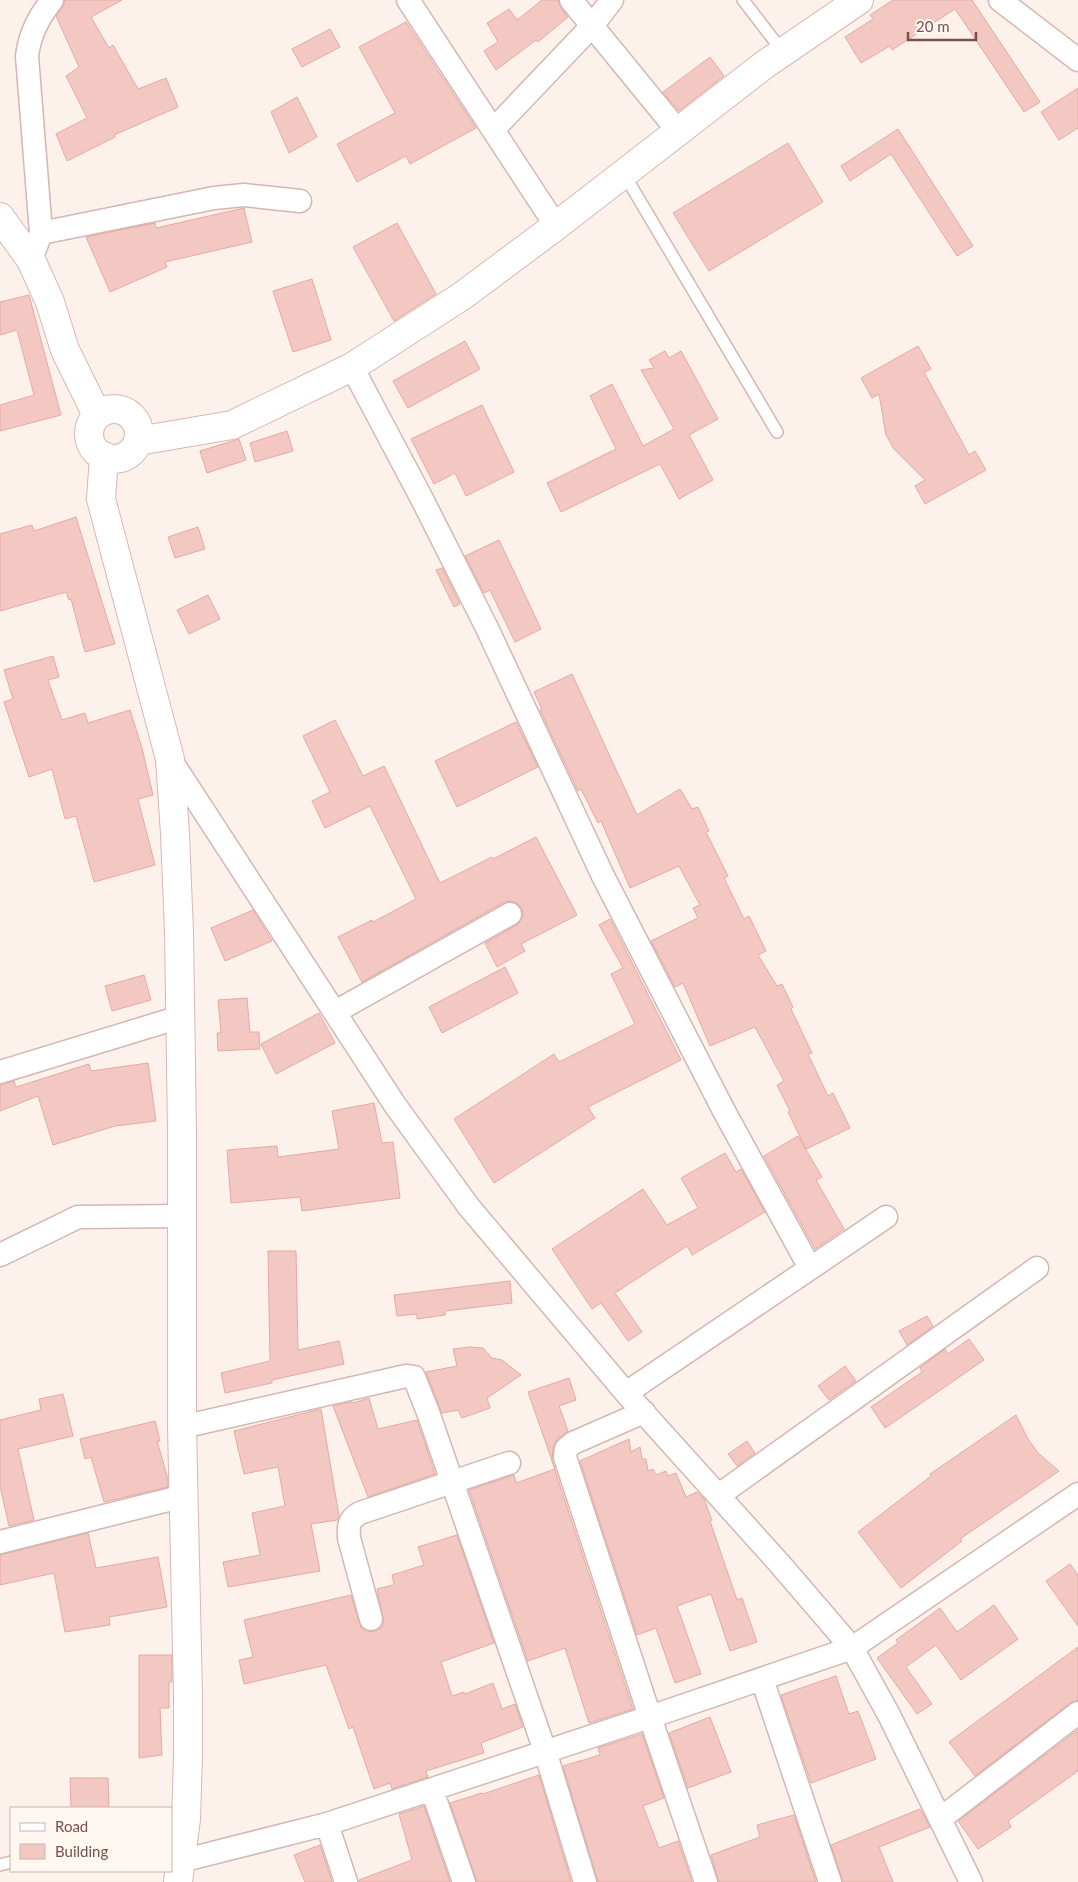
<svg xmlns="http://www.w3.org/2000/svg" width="1078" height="1882" font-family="Lato,sans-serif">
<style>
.building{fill:#f3c8c2;stroke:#e7a9a2}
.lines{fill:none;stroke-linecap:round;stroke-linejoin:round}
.lane-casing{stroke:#d3b7b2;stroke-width:14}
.street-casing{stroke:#d3b7b2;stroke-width:25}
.secondary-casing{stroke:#d8b8b2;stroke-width:30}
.lane{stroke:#fff;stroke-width:11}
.street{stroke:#fff;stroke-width:22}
.secondary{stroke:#fff;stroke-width:28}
</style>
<rect width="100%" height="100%" fill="#fdf1eb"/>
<path class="building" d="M 65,0 L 122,0 L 91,17 L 109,48 L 113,45 L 138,89 L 166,78 L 178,107 L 114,135 L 115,137 L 67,161 L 56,134 L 87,118 L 66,76 L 79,67 L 56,16 L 63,7 Z
M 542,0 L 558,0 L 561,8 L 568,17 L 538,42 L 536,40 L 496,70 L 484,51 L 498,42 L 487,23 L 509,9 L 517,20 Z
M 893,0 L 972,0 L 1040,102 L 1024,112 L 955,9 L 892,50 L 890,46 L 861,63 L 845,37 L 873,19 L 870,15 Z
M 406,22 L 476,128 L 410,164 L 406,156 L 357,182 L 337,144 L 395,113 L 359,47 Z
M 330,29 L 340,47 L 302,67 L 292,49 Z
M 710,57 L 724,76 L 679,111 L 663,92 Z
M 1078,88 L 1078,128 L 1059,140 L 1041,112 Z
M 297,97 L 317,137 L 289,153 L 271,112 Z
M 898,129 L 973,246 L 957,256 L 891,154 L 850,181 L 841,166 Z
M 788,143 L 823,202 L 709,271 L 673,213 Z
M 244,208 L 252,242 L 165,262 L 167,267 L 110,292 L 86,237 L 155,223 L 156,228 Z
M 397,223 L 436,294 L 394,321 L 353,247 Z
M 312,279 L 331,340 L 293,352 L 273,291 Z
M 29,295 L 61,415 L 0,431 L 0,405 L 34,395 L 17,330 L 0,335 L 0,302 Z
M 465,341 L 480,369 L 408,408 L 393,381 Z
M 918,346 L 931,369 L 924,372 L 969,455 L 975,451 L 986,470 L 925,504 L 915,486 L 925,480 L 894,449 L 886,435 L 879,394 L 872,398 L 861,378 Z
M 665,351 L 669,358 L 681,351 L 718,419 L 689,435 L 713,480 L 679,499 L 660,464 L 561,512 L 547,483 L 616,449 L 590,396 L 612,384 L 643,446 L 674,429 L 641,370 L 654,368 L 649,360 Z
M 482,405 L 514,472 L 466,496 L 455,473 L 434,484 L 411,439 Z
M 287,431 L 293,451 L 255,462 L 250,443 Z
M 239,439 L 246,460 L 207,473 L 200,451 Z
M 76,517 L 115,644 L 85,652 L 71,599 L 69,600 L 66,592 L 0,611 L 0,534 L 32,525 L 34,531 Z
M 198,527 L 205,549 L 175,558 L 168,537 Z
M 499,540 L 541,629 L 515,642 L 490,590 L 484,593 L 465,556 Z
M 442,568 L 460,604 L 454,607 L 436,570 Z
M 208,595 L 220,619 L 189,634 L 177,610 Z
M 53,656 L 59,677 L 48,680 L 62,720 L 85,713 L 88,723 L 130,710 L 142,748 L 153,795 L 138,799 L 155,865 L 94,882 L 76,816 L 65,819 L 52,769 L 29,777 L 4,702 L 13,699 L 4,670 Z
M 572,674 L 637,815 L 680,789 L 692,809 L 698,807 L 709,831 L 706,832 L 728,876 L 724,878 L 744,919 L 749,916 L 766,951 L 758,955 L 777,986 L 782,984 L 793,1007 L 791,1009 L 812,1053 L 808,1054 L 828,1096 L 833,1093 L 850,1128 L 806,1149 L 788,1112 L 790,1111 L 777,1085 L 784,1081 L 755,1027 L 710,1046 L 683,983 L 675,987 L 651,941 L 698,918 L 693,908 L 700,905 L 679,866 L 630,888 L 601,821 L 598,823 L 581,789 L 578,791 L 540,710 L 542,709 L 534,692 Z
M 335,720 L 363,776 L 384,766 L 440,883 L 492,857 L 493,859 L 536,837 L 577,915 L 521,944 L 525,951 L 497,967 L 485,943 L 517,925 L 521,920 L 523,915 L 522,908 L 517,903 L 511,901 L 504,902 L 362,982 L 338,937 L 372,920 L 373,922 L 416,899 L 370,806 L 325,828 L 312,801 L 330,792 L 303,736 Z
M 516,722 L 538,767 L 457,807 L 435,761 Z
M 253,910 L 272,941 L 225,961 L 211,928 Z
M 610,919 L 681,1060 L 588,1107 L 595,1118 L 494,1183 L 454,1119 L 554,1054 L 559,1062 L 635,1024 L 611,974 L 623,968 L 599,925 Z
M 505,967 L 518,993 L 442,1033 L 429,1007 Z
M 144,975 L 151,1000 L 112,1011 L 105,986 Z
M 247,998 L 250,1032 L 259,1032 L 260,1049 L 218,1051 L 217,1033 L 221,1033 L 218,1000 Z
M 319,1013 L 335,1043 L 276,1074 L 261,1044 Z
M 148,1063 L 156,1121 L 115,1126 L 53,1145 L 38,1096 L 0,1111 L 0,1085 L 14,1081 L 16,1087 L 89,1064 L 91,1071 Z
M 374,1103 L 382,1143 L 393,1142 L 400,1198 L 302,1211 L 300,1197 L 231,1203 L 227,1150 L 277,1146 L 278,1157 L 339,1149 L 332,1111 Z
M 798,1136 L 822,1177 L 816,1180 L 844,1229 L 815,1249 L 764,1156 Z
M 725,1153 L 736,1172 L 741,1169 L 765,1212 L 692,1255 L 687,1246 L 615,1293 L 642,1332 L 628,1341 L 601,1303 L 592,1309 L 552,1249 L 643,1189 L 667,1225 L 698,1208 L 681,1178 Z
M 268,1251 L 296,1251 L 298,1350 L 339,1341 L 344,1364 L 272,1380 L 272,1383 L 225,1393 L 221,1373 L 270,1361 Z
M 510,1281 L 512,1303 L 445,1311 L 445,1315 L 417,1319 L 417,1314 L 397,1316 L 394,1295 Z
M 927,1316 L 933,1326 L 907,1345 L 899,1331 Z
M 969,1339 L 984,1360 L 885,1428 L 871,1407 L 922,1372 L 920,1368 L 945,1349 L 948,1354 Z
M 470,1347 L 483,1348 L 492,1358 L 502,1360 L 521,1375 L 487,1398 L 490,1408 L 462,1418 L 458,1410 L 442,1413 L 426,1372 L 457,1366 L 453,1349 Z
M 845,1366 L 856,1381 L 829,1400 L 818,1386 Z
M 569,1378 L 576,1400 L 559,1406 L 568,1431 L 557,1439 L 553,1447 L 552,1461 L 633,1709 L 589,1723 L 565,1648 L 528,1661 L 469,1490 L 514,1475 L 516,1483 L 555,1469 L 528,1392 Z
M 63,1394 L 73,1436 L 18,1449 L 34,1520 L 9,1526 L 0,1486 L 0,1420 L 41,1410 L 39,1399 Z
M 369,1398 L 378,1429 L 417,1420 L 435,1474 L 368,1497 L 333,1406 L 352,1402 L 353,1403 Z
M 321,1409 L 339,1516 L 337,1520 L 311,1524 L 320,1571 L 228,1587 L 223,1562 L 260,1555 L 252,1513 L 285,1506 L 278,1467 L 244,1474 L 234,1431 Z
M 1016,1415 L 1028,1439 L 1038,1453 L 1059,1471 L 960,1539 L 962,1541 L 901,1588 L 858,1532 L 931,1476 L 930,1474 Z
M 155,1421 L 160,1441 L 157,1441 L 168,1479 L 168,1487 L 104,1502 L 91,1457 L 85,1459 L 80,1439 Z
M 629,1439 L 631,1452 L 640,1447 L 642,1459 L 646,1459 L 648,1471 L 653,1469 L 656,1475 L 666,1471 L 668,1476 L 676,1473 L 686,1497 L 697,1492 L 704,1499 L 712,1520 L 710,1521 L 737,1600 L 742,1598 L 757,1642 L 730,1651 L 711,1594 L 677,1606 L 701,1674 L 675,1683 L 656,1628 L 637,1635 L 580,1461 Z
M 747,1441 L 755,1453 L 737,1466 L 728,1454 Z
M 88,1533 L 96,1568 L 158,1557 L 167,1607 L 109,1617 L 110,1625 L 65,1632 L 54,1573 L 0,1585 L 0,1555 Z
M 457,1535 L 494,1643 L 441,1662 L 452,1696 L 464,1692 L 465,1694 L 493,1683 L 502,1709 L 515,1704 L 523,1727 L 481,1743 L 484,1753 L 426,1771 L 428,1777 L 392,1789 L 390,1783 L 374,1789 L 353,1727 L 349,1729 L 326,1665 L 244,1684 L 239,1660 L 253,1657 L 244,1620 L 351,1595 L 361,1628 L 367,1632 L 375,1631 L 381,1628 L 384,1622 L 377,1589 L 394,1585 L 392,1575 L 424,1565 L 418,1547 Z
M 1070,1564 L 1078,1575 L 1078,1626 L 1046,1581 Z
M 994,1605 L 1018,1639 L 961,1680 L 936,1645 L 906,1667 L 932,1704 L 917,1714 L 877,1658 L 898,1643 L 896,1640 L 940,1608 L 957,1632 Z
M 1078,1647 L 1078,1700 L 1070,1703 L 975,1776 L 949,1742 Z
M 139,1655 L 172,1655 L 172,1682 L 169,1682 L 169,1708 L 160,1708 L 162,1755 L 139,1758 Z
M 836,1676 L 849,1714 L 858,1711 L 876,1759 L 811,1783 L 781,1695 Z
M 710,1717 L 731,1772 L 688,1788 L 669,1733 Z
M 1078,1730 L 1078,1771 L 1008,1821 L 1011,1827 L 978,1849 L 958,1821 Z
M 642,1734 L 664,1798 L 643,1806 L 659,1848 L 678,1841 L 692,1882 L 598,1882 L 563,1766 L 600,1755 L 598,1748 Z
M 539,1775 L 571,1882 L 477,1882 L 450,1803 L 482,1793 L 483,1794 Z
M 70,1778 L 108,1778 L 109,1808 L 71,1808 Z
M 424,1806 L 450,1882 L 359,1882 L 359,1880 L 412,1860 L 399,1814 Z
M 920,1809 L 930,1827 L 879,1847 L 893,1882 L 843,1882 L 831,1845 Z
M 794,1815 L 816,1882 L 719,1882 L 711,1855 L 760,1837 L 757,1825 Z
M 320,1845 L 332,1882 L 305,1882 L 294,1855 Z"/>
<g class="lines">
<g class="lane-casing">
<path id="lane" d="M 743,0 L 783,52
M 624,174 L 777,432
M 0,1865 L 11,1862"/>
</g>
<g class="street-casing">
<path id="street" d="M 408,0 L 556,226
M 571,0 L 678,131
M 1000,0 L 1078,60
M 493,130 L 592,26 L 612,0
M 41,233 L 214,198 L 244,195 L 300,201
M 31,260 L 41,233 L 27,56 C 30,34 38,18 52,0
M 352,367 L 422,499 L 487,628 L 603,876 L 724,1111 L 810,1268
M 170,759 L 395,1105 L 469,1207 L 626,1393 L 779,1563 L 852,1648 L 889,1715 L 971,1882
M 335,1012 L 510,914
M 0,1072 L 180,1017
M 0,1255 L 78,1217 L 182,1216
M 626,1393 L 886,1217
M 644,1412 L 573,1443 L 566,1449 L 565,1457 L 650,1717 L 852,1648 L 1078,1494
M 182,1427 L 406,1376 L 414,1377 L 429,1415 L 545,1751 L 585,1882
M 719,1495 L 1037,1268
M 0,1542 L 184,1496
M 371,1619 L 349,1538 C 348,1525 349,1519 360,1513 L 509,1463
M 762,1679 L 830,1882
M 432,1790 L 464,1882
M 940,1819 L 1078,1713
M 327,1824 L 346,1882
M 181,1861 L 327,1824 L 650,1717 L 706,1882"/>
</g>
<g class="secondary-casing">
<path id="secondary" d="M 0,217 L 31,260 L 50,302 L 65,350 L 97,415
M89 434a25 25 0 1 1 50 0a25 25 0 1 1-50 0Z
M 138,441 L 232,425 L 352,367 L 462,296 L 556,226 L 764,65 L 859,0
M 104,456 L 101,499 L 170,759 L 175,834 L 179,932 L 182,1131 L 182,1427 L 188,1694 L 188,1758 L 186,1819 L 178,1882"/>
</g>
<use href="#lane" class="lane"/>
<use href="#street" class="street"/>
<use href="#secondary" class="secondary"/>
</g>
<rect x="10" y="1807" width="162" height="65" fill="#fff7f2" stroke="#cab4b0"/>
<rect x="20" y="1823" width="25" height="8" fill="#ffffff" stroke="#cab4b0"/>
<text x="55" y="1832" font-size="15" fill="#7a504c">Road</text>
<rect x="20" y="1844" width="25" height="15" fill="#f3c8c2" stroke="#cab4b0"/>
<text x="55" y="1857" font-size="15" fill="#7a504c">Building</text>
<path d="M908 32v8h68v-8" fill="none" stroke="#7a504c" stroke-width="2.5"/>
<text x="916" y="32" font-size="15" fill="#7a504c" stroke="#fff7f2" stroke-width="4" paint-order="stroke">20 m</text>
</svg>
